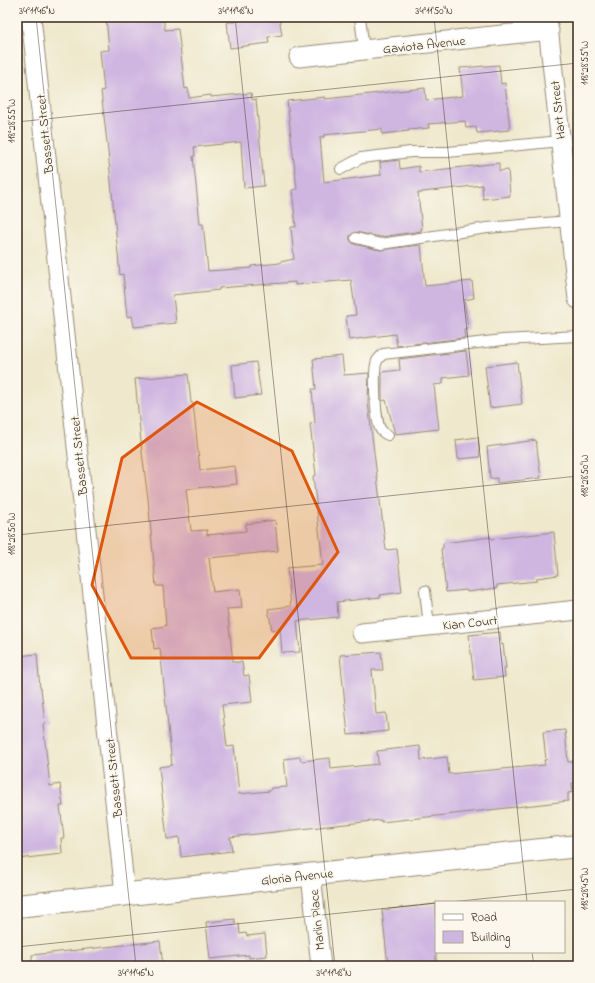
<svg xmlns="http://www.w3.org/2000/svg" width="595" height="983" font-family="'Indie Flower',sans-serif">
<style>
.building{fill:#cfb6e1}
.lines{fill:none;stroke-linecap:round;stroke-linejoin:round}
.service-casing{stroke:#958975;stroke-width:12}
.minor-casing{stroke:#958975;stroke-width:21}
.tertiary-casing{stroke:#958975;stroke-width:24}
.service{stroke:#fff;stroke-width:10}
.minor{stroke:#fff;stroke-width:19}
.tertiary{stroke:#fff;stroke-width:22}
.marked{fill:#df570d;fill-opacity:0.2;stroke:#df570d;stroke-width:3;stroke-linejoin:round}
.ticks{fill:none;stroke:#3b2a1e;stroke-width:1;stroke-opacity:0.45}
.labels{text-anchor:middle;stroke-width:3.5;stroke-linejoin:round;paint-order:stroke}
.street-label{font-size:13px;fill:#3b2a1e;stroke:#fbf7ec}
.neatline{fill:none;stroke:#3b2a1e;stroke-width:1.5}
.ticks-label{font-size:10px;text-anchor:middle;fill:#3b2a1e}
</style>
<rect width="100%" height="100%" fill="#fbf7ec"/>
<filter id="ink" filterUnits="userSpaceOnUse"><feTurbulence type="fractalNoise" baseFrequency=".025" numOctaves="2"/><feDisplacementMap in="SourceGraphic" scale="8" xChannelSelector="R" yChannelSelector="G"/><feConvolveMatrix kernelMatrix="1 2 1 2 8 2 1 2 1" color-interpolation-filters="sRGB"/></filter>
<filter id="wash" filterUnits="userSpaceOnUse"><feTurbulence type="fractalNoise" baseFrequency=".012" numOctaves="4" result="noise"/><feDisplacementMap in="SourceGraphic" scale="16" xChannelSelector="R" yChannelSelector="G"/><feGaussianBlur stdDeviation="0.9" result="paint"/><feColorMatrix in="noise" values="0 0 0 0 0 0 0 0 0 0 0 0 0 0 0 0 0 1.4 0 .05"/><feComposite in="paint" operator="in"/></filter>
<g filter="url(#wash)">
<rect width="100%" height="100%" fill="#efe8cc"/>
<g id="blocks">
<path class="building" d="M 106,17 L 163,17 L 165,30 L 178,29 L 185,89 L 188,88 L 189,98 L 211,95 L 211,97 L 251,93 L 252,100 L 256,99 L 264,186 L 244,188 L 241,142 L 194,147 L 195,156 L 193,156 L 200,224 L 203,224 L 208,271 L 251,268 L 251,266 L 280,263 L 280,262 L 294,259 L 291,227 L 296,227 L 292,190 L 297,189 L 287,101 L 325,97 L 325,99 L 425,88 L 426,100 L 463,96 L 460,68 L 499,65 L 501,84 L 505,83 L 510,130 L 477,133 L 476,127 L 466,128 L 465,121 L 428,124 L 429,128 L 408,130 L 409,131 L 382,134 L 382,129 L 324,135 L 324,137 L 320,137 L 324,182 L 381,175 L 380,162 L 399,160 L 400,169 L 419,166 L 419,172 L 499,163 L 499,171 L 508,170 L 510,196 L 483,199 L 482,185 L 422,192 L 422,193 L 418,193 L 422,229 L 421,229 L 421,231 L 381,237 L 355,232 L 350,236 L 350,240 L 354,244 L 380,250 L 421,245 L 425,286 L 472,281 L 474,298 L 464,300 L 468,329 L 464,330 L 465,338 L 397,346 L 395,334 L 349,340 L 346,316 L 356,315 L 351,280 L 295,285 L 295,282 L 219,288 L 219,290 L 173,295 L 176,323 L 134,327 L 132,316 L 127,317 L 123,274 L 120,275 L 108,151 L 101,91 L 104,90 L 100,51 L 109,50 Z
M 234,17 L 279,17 L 282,35 L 268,37 L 269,43 L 230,48 L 227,22 L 235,22 Z
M 466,351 L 469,375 L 443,378 L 443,384 L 434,385 L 439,429 L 395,434 L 386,400 L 382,401 L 382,372 L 400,370 L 399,359 Z
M 342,356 L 344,375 L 369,373 L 368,403 L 386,550 L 397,549 L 402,592 L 380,595 L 381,597 L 337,602 L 338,617 L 297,621 L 300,652 L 282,653 L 280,629 L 272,630 L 268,609 L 291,606 L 287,568 L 323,565 L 313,476 L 316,475 L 310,424 L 315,423 L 312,389 L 316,389 L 313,359 Z
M 256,362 L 261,395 L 235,398 L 232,365 Z
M 517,362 L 522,404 L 490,408 L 485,366 Z
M 188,374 L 191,403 L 193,403 L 200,470 L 235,466 L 237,484 L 186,489 L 191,531 L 207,530 L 207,535 L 246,531 L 246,524 L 275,520 L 278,551 L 209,558 L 213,592 L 240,589 L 242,608 L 227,609 L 233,662 L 242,662 L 244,676 L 249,675 L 252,702 L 222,705 L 227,747 L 234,746 L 239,794 L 270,791 L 271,788 L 287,787 L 284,759 L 300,757 L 301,761 L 330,758 L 331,769 L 378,764 L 377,751 L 420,746 L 421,760 L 447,757 L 449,774 L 545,765 L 544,760 L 546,760 L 543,732 L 565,730 L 568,762 L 578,761 L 578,783 L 572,783 L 573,792 L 568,793 L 568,801 L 410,819 L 381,822 L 381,820 L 230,837 L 232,851 L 181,857 L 179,837 L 167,839 L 159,767 L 172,765 L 160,648 L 154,649 L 152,628 L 166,626 L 163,586 L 156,586 L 148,499 L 142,452 L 135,379 Z
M 478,437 L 480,457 L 458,459 L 456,440 Z
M 536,440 L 541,478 L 497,483 L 497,478 L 490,479 L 487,447 Z
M 554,532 L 558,575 L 537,578 L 537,581 L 497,585 L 497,588 L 467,592 L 467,590 L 446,592 L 441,549 L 443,548 L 443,543 L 491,537 L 492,539 Z
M 500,632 L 501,645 L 503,644 L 506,668 L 504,668 L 505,677 L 474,680 L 469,635 Z
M 381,652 L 383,670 L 372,670 L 376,714 L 386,713 L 388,731 L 348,735 L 340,655 Z
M 37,654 L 40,688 L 41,688 L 45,724 L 43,724 L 50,786 L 60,784 L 63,806 L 60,806 L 64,838 L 61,838 L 62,854 L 17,859 L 17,656 Z
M 436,904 L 436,966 L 388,966 L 382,910 Z
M 235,919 L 235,924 L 239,923 L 240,934 L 246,933 L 247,936 L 265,934 L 267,956 L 249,958 L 249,955 L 210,959 L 206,922 Z
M 160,941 L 163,966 L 32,966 L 32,955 Z"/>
</g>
</g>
<g filter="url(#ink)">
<use href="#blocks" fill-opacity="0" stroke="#958975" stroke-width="1"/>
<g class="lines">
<g class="service-casing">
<path id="service" d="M 360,17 L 364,50
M 341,169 L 361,158 L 411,152 L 448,152 L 561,141
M 356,238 L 381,244 L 487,228 L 569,221
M 388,435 C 386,434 382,432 381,430 C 375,423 373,369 377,361 C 378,359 381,356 383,354 L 503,340 L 578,336
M 425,591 L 429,626"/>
</g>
<g class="minor-casing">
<path id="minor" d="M 31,17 L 125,894
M 547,17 L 578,299
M 299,57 L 549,30
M 362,633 L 578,610
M 311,875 L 321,966"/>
</g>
<g class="tertiary-casing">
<path id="tertiary" d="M 17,906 L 578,846"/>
</g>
<use href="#service" class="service"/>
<use href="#minor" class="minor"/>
<use href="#tertiary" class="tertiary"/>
</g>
</g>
<path class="marked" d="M 197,402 L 292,451 L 338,552 L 259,658 L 131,658 L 92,585 L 122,458 Z"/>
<path class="ticks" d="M 36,17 L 136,966M 235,17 L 335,966M 434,17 L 527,902M 17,122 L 578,63M 17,535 L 578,476M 450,902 L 578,889M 17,947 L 436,903M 532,952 L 534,966"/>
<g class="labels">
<g class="street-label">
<text transform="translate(424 44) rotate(-6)" y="5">Gaviota Avenue</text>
<text transform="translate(557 110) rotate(-96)" y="5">Hart Street</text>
<text transform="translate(44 134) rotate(-96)" y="5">Bassett Street</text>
<text transform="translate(78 456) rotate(-96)" y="5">Bassett Street</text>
<text transform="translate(470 622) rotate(-6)" y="5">Kian Court</text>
<text transform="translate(113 778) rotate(-96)" y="5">Bassett Street</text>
<text transform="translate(297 876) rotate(-6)" y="5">Gloria Avenue</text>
<text transform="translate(316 920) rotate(-96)" y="5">Marlin Place</text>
</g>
</g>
<rect width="595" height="983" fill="none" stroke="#fbf7ec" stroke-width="44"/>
<rect x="435" y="901" width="130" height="52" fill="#fbf7ec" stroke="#aea59a"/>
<rect x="443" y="914" width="20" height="6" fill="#ffffff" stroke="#aea59a"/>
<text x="471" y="921" font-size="12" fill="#3b2a1e">Road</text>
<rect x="443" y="931" width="20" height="12" fill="#cfb6e1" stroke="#aea59a"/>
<text x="471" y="941" font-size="12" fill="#3b2a1e">Building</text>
<rect x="22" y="22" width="551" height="939" class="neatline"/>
<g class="ticks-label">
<text x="37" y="14">34°11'46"N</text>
<text x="236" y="14">34°11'48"N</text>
<text x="434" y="14">34°11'50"N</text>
<text transform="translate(584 63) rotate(-90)" y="4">118°28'55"W</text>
<text transform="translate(11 121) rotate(-90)" y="4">118°28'55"W</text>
<text transform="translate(584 476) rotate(-90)" y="4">118°28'50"W</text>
<text transform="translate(11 534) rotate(-90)" y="4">118°28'50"W</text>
<text transform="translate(584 889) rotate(-90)" y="4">118°28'45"W</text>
<text x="136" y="976">34°11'46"N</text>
<text x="334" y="976">34°11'48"N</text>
</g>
</svg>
